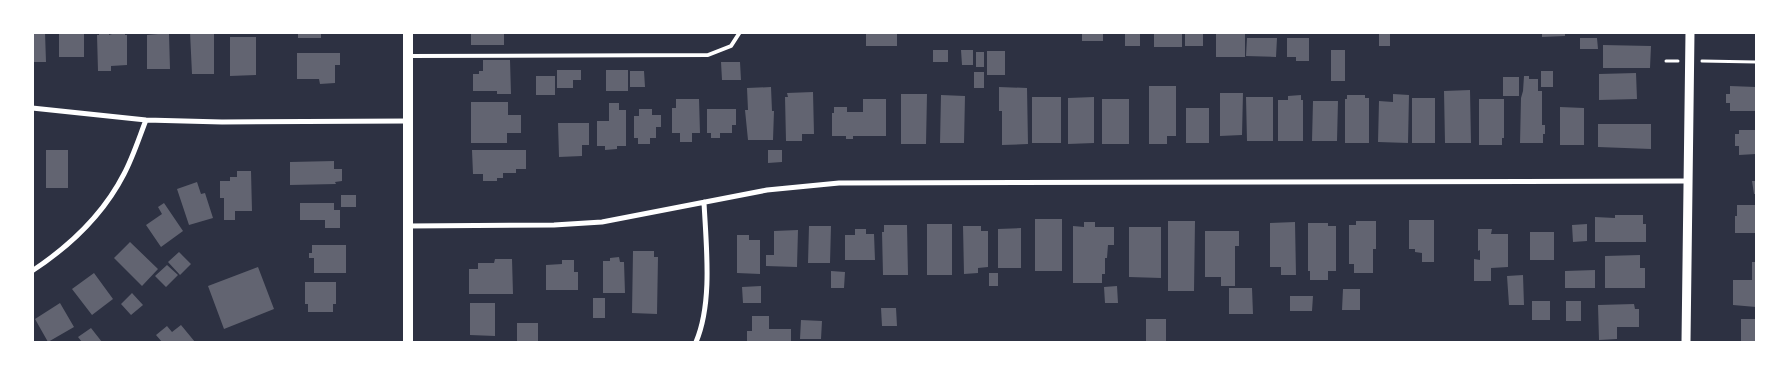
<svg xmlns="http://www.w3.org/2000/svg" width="1789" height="375" font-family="'Public Sans',sans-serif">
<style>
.building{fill:#626471}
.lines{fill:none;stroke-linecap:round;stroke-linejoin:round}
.path{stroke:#fff;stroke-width:3}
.service{stroke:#fff;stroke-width:4}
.minor{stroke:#fff;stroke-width:5}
.tertiary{stroke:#fff;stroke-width:9}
.secondary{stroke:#fff;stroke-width:10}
</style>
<rect width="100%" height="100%" fill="#2d3142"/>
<path class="building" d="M 32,32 L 45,32 L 46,62 L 32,62 Z
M 59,32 L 84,32 L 84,57 L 59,57 Z
M 99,32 L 109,32 L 109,35 L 112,34 L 112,32 L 125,32 L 125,35 L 127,35 L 127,65 L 111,66 L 111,71 L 98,71 L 97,35 L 99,35 Z
M 158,32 L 168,32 L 168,34 L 169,34 L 170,69 L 147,69 L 147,35 L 158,34 Z
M 190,32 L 214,32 L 214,74 L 192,74 Z
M 298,32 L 321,32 L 321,38 L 298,38 Z
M 471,32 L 504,32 L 504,45 L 471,45 Z
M 866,32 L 897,32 L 897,46 L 866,46 Z
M 1082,32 L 1103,32 L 1103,41 L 1082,41 Z
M 1125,32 L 1140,32 L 1140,46 L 1125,46 Z
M 1154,32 L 1182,32 L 1182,47 L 1154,47 Z
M 1185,32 L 1203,32 L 1203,46 L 1185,46 Z
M 1216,32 L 1245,32 L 1245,57 L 1216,57 Z
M 1379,32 L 1390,32 L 1390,46 L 1379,46 Z
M 1542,32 L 1565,32 L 1565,36 L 1542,37 Z
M 230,37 L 256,37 L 256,75 L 230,76 Z
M 1247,38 L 1277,38 L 1276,57 L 1246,56 Z
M 1287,38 L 1309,38 L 1309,61 L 1296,61 L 1296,57 L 1287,57 Z
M 1580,38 L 1597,38 L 1598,49 L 1580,49 Z
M 1603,45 L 1651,46 L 1650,68 L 1603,68 Z
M 933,50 L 948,50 L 948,62 L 933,62 Z
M 961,50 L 973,50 L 973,65 L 962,65 Z
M 1331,50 L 1345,50 L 1345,81 L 1331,81 Z
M 987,51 L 1005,51 L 1005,75 L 987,75 Z
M 976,52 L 984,52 L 984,67 L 976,67 Z
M 297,53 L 340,53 L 340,65 L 335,65 L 335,83 L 320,84 L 319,79 L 297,79 Z
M 483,60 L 510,60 L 511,94 L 497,94 L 497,91 L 473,91 L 473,74 L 479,74 L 479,71 L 483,71 Z
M 721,62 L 740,62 L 741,80 L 722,80 Z
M 557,70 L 581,70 L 581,80 L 573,80 L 573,88 L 557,88 Z
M 606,70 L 628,70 L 628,91 L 606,91 Z
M 630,71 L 644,71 L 645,87 L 630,87 Z
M 1541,71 L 1553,71 L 1553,87 L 1541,87 Z
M 974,72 L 984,72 L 984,88 L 974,88 Z
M 1636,73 L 1637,99 L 1599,100 L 1599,74 Z
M 536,76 L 555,76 L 555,95 L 536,95 Z
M 1524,76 L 1529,76 L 1529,79 L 1538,79 L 1538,91 L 1542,91 L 1542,125 L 1545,125 L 1545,134 L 1543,134 L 1543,143 L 1520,143 L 1521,98 L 1523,91 Z
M 1503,77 L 1519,77 L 1519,96 L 1503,96 Z
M 1149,86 L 1176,86 L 1176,136 L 1167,136 L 1167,144 L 1149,144 Z
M 1730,86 L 1756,87 L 1756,111 L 1730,111 L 1730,103 L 1726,103 L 1726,94 L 1730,94 Z
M 771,87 L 772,111 L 774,111 L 773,140 L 748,140 L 745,110 L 748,110 L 747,88 Z
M 999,87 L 1027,88 L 1028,144 L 1002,145 L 1002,111 L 999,111 Z
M 1470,90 L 1471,143 L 1445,143 L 1444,91 Z
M 813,92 L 814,134 L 802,134 L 802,141 L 786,141 L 785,97 L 788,97 L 787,93 Z
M 1220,93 L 1243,93 L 1242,135 L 1220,136 Z
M 901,94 L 927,94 L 926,144 L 901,144 Z
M 1393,94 L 1409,95 L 1408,143 L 1378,142 L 1379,101 L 1393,102 Z
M 941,95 L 965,96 L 964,143 L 940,143 Z
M 1301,95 L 1301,100 L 1303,100 L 1303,141 L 1278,141 L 1278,100 L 1288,100 L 1288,96 Z
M 1347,95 L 1365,95 L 1365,98 L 1369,98 L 1369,143 L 1345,143 L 1345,99 L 1347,99 Z
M 1032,97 L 1061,97 L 1061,143 L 1032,143 Z
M 1094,97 L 1094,143 L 1068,144 L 1068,98 Z
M 1246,97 L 1273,97 L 1273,141 L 1247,141 Z
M 1412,98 L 1435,98 L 1435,143 L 1412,143 Z
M 676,99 L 699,99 L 700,133 L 692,133 L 692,142 L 680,142 L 680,133 L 672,133 L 672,108 L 676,108 Z
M 863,99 L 886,99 L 886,136 L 853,136 L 853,139 L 846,139 L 846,136 L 832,136 L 832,113 L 834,113 L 834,107 L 847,107 L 847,112 L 863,112 Z
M 1102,99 L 1129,99 L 1129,144 L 1102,144 Z
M 1479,99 L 1504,99 L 1504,138 L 1502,138 L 1502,145 L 1479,145 Z
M 1313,101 L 1338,101 L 1337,141 L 1312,141 Z
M 471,102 L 508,102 L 508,115 L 521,115 L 521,133 L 507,133 L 507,143 L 471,143 Z
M 609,103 L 619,103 L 619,110 L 626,110 L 626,146 L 617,146 L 617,149 L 605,150 L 605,146 L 597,146 L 597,121 L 609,121 Z
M 1560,107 L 1584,108 L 1584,145 L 1560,145 Z
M 1186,108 L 1209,108 L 1209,143 L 1186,143 Z
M 639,109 L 652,109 L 652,115 L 661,115 L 661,127 L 656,127 L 656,138 L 650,138 L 650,144 L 638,144 L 638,138 L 634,138 L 634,116 L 639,116 Z
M 707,109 L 736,109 L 736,125 L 732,125 L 732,133 L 720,133 L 720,138 L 711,138 L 711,133 L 707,133 Z
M 558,123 L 589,123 L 589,145 L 582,145 L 582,156 L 559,157 Z
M 1598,124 L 1651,124 L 1651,149 L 1598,147 Z
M 1739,130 L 1756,130 L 1756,154 L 1739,155 L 1739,146 L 1735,146 L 1735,134 L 1739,134 Z
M 46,150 L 68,150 L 68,188 L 46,188 Z
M 472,150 L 526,150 L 526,169 L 516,169 L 516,173 L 503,173 L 503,178 L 497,178 L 497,181 L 483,181 L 483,174 L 473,174 Z
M 768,150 L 782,150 L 782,162 L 768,163 Z
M 334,161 L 334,169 L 342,169 L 342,181 L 335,182 L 336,184 L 290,185 L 290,162 Z
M 237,171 L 251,171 L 252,211 L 235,211 L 235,220 L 224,220 L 224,198 L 220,198 L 220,181 L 230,181 L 230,177 L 237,177 Z
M 1752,181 L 1756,181 L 1756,194 L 1754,194 Z
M 197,182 L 201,194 L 205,193 L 213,218 L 189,225 L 177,189 Z
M 341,195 L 356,195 L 356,207 L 341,207 Z
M 164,203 L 183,231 L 161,247 L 146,225 L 162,214 L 158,207 Z
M 300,203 L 334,203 L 334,210 L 340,210 L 340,228 L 325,228 L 325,220 L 300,220 Z
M 1737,205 L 1756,205 L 1756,233 L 1735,233 L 1735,216 L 1737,216 Z
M 1615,215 L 1643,215 L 1643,224 L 1646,224 L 1646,242 L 1595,242 L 1595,217 L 1615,218 Z
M 1035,219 L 1062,219 L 1062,271 L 1035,271 Z
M 1409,220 L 1434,220 L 1434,262 L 1422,262 L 1422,253 L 1415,252 L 1415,249 L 1409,249 Z
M 1168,221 L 1195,221 L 1194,291 L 1168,291 Z
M 1356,221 L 1376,221 L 1376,249 L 1373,249 L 1373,273 L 1354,273 L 1354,264 L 1349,264 L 1349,225 L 1356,225 Z
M 1084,222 L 1095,222 L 1095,227 L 1114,227 L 1114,245 L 1108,245 L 1107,258 L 1105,258 L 1105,274 L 1102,274 L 1102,283 L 1073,283 L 1073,226 L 1084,227 Z
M 1295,222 L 1296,275 L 1281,275 L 1281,267 L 1270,267 L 1270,223 Z
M 1308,223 L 1328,223 L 1328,226 L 1336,226 L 1336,271 L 1328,271 L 1328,280 L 1310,280 L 1310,271 L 1308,271 Z
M 927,224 L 952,224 L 952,275 L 927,275 Z
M 1587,224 L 1587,241 L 1573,242 L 1572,225 Z
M 884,225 L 907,225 L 908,275 L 883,275 L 882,232 L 884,232 Z
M 809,226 L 831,226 L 830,263 L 808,263 Z
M 963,226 L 981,226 L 981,231 L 988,231 L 988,267 L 978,268 L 978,273 L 964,274 Z
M 1129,227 L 1161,227 L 1161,278 L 1129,277 Z
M 1021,228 L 1021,268 L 998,268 L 998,229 Z
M 855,229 L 866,229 L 866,234 L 874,234 L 875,260 L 845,260 L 845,235 L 855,235 Z
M 1478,229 L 1492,229 L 1491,234 L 1508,234 L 1508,267 L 1491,268 L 1491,281 L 1474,281 L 1474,259 L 1480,260 L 1480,250 L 1478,251 Z
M 798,230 L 797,267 L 766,266 L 766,255 L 774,255 L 774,231 Z
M 1205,231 L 1239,231 L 1239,246 L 1235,246 L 1235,286 L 1221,286 L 1221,277 L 1205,277 Z
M 1530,232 L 1554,232 L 1554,260 L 1530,260 Z
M 737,235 L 749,235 L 749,240 L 760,240 L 760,274 L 737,273 Z
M 130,242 L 158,269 L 142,286 L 114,258 Z
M 312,245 L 346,245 L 346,273 L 314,273 L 314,258 L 309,258 L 309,253 L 312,253 Z
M 633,251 L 654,251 L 654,257 L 658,257 L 657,314 L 632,313 Z
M 179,252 L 191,264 L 180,275 L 168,262 Z
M 1640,255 L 1640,268 L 1645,268 L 1645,288 L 1605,288 L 1605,256 Z
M 619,257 L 620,262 L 624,262 L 625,293 L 603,293 L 603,261 L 610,261 L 610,258 Z
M 495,259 L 512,259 L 513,294 L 469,294 L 469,269 L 478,269 L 478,263 L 494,263 Z
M 562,260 L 574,260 L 574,272 L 578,272 L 578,290 L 546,290 L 546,265 L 562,264 Z
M 1752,262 L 1756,262 L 1756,307 L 1733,305 L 1733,280 L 1752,280 Z
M 167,265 L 178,275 L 166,287 L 155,276 Z
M 258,267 L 274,309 L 224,329 L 208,286 Z
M 1595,270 L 1595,288 L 1565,288 L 1565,271 Z
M 831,271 L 845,272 L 844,288 L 831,288 Z
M 94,273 L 113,299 L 92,315 L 72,289 Z
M 989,273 L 998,273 L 998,286 L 989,286 Z
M 1523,275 L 1524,305 L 1509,305 L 1507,276 Z
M 305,282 L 336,282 L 336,304 L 333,304 L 333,312 L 308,312 L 308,304 L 305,304 Z
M 761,286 L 761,303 L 743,303 L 742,287 Z
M 1117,286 L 1118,303 L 1105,303 L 1104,287 Z
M 1229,288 L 1252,288 L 1253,314 L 1229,314 Z
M 1343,289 L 1360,289 L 1360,310 L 1342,310 Z
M 132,293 L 143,305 L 131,315 L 121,304 Z
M 1290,296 L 1313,296 L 1312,311 L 1290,311 Z
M 593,298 L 605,298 L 605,318 L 593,318 Z
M 1532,301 L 1550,301 L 1550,320 L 1532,320 Z
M 1566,301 L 1581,301 L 1581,321 L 1566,321 Z
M 60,303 L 74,327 L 48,342 L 35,319 Z
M 470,303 L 495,303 L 495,336 L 470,335 Z
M 1634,304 L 1635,309 L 1639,309 L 1639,327 L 1617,327 L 1617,339 L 1599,340 L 1598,305 Z
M 881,308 L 896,308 L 897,326 L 882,326 Z
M 752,316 L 769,316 L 769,329 L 791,329 L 791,342 L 747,342 L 747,331 L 752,331 Z
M 1146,319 L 1166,319 L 1166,342 L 1146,342 Z
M 1741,319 L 1756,319 L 1756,342 L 1741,342 Z
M 801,320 L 822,321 L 821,339 L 800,339 Z
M 517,323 L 538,323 L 538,342 L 517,342 Z
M 181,325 L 195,342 L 162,342 L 156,335 L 167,326 L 172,332 Z
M 91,328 L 102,342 L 82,342 L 78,337 Z"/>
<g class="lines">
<path class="path" d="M 1666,61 L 1678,61
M 1702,61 L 1756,62"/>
<path class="service" d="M 408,56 L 708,55 L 731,46 L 740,32"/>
<path class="minor" d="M 32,108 L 146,120 L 222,122 L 408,121
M 408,226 L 554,225 L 602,222 L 767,190 L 839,183 L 1688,181
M 32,271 C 70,246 103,215 124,174 C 133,157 139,138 146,120
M 696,342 C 713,302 706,245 704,202"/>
<path class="tertiary" d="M 1686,342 L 1690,32"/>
<path class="secondary" d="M 408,32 L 408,342"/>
</g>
<rect width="1789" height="375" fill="none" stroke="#ffffff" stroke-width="68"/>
</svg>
